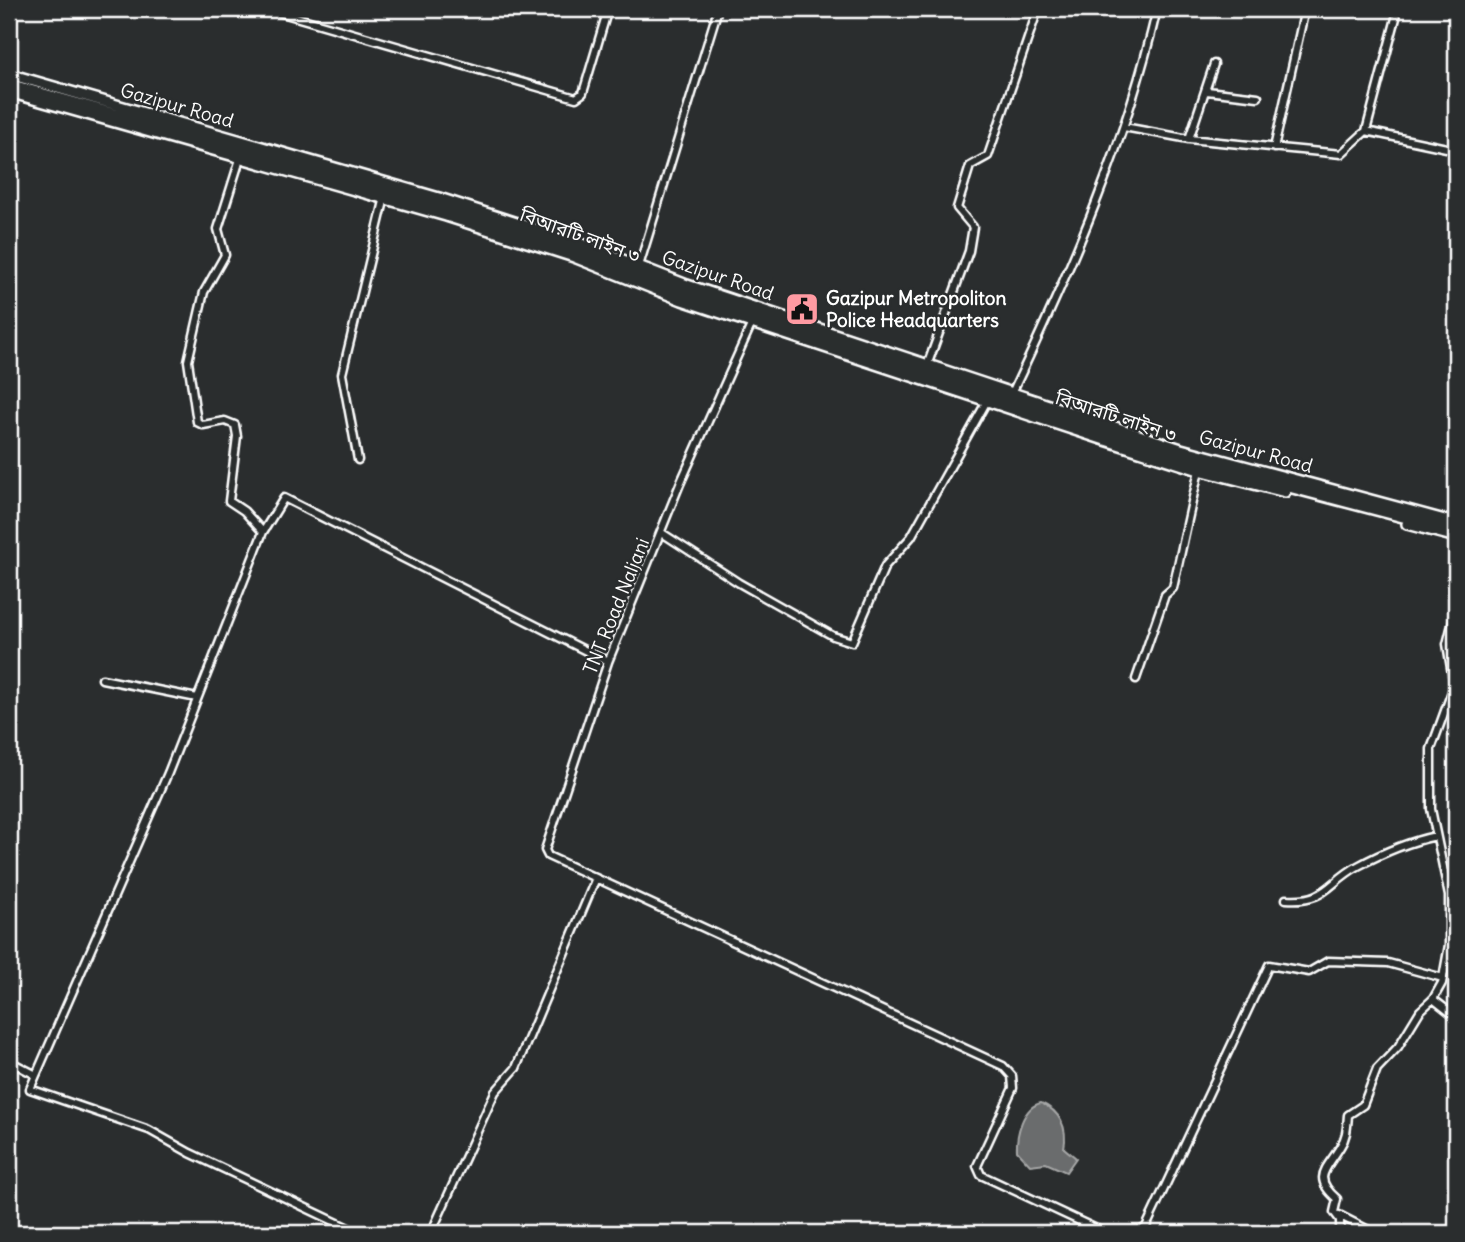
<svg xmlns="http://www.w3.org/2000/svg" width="1465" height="1242" font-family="Delius,'Noto Sans Bengali',sans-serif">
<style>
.water{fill:#6a6c6d;stroke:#a6a7a7;stroke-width:2}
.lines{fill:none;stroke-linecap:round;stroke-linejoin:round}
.street-casing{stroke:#fff;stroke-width:11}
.primary-casing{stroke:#fff;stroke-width:14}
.street{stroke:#2a2d2e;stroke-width:6}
.primary{stroke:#2a2d2e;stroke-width:9}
.labels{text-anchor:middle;stroke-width:5;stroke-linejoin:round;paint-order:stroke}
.street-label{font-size:19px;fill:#fff;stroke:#2a2d2e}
.poi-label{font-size:19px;font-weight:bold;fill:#fff;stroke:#2a2d2e;text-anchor:start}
</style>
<rect width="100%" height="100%" fill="#2a2d2e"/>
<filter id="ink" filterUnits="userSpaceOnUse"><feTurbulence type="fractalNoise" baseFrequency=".0143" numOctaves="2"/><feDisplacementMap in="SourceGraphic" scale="14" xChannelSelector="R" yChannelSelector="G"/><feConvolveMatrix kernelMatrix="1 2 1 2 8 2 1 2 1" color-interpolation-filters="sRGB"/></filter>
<g filter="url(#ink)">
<path class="water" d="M 1041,1103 C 1060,1111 1068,1128 1064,1148 L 1076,1158 L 1066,1172 L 1046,1163 L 1030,1165 L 1017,1151 C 1016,1134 1023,1107 1041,1103 Z"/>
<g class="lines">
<g class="street-casing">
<path id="street" d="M 268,9 L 576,98 L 583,93 L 608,9
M 1207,91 L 1258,97
M 1124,127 L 1189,139 L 1341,154 L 1366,131 L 1396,18
M 1366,131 L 1456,150
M 1189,139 L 1214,64
M 1274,148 L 1305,9
M 240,159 L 218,229 L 225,255 L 204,292 L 188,361 L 197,422 L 203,425 L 225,421 L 235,425 L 237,436 L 229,501 L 244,511 L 263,532
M 639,266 L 718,9
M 752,323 L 680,484 L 608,662 L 545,850 L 548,856 L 1003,1066 L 1012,1076 L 1013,1088 L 977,1166 L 981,1175 L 1105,1233
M 928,363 L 969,251 L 973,227 L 957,208 L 970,166 L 988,156 L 1038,9
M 1012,393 C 1071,269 1126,143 1157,9
M 358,460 L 342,374 L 385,197
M 662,533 L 739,583 L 833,636 L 852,642 L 885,566 L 911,537 L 988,399
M 102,679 L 197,698
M 1136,679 L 1165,595 L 1173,588 L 1199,470
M 1286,899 C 1327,902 1327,883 1358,866 C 1384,852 1407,842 1436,836
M 1433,999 L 1456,1017
M 9,1061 L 34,1074
M 1339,1215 L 1374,1233
M 359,1233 L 190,1153 L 149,1130 L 30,1089 L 168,773 L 263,532 L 284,498 L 608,662
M 431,1233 L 495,1092 L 516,1068 L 596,878
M 1138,1233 L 1146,1227 L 1269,965 L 1309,972 L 1328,961 L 1388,963 L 1443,978
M 1340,1233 L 1340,1220 L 1334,1212 L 1337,1199 C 1311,1177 1327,1169 1340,1147 C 1347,1137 1347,1127 1348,1115 L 1363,1105 L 1377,1069 L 1398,1047 L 1420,1011 L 1433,999 L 1442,983 L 1449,945 L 1449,896 L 1431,809 L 1431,749 L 1454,686 L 1447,644 L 1456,609"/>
</g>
<g class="primary-casing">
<path id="primary" d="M 9,74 L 439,198 L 579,243 L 687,285 L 1181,449 L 1456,523
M 9,84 L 438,205 L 577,250 L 685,293 L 1102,431 L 1251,477 L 1456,531
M 9,92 L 446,216 L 574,257 L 682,300 L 1102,439 L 1199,470 L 1285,492
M 1407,524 L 1456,537"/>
</g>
<use href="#street" class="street"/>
<use href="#primary" class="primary"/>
</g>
</g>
<defs>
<g id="civic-square" transform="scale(1.75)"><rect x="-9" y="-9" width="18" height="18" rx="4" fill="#ff9aa2" stroke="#2a2d2e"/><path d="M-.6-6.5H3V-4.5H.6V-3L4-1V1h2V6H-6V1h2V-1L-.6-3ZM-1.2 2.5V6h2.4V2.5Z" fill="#111"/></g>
</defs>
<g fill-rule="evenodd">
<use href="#civic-square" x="802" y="309"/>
</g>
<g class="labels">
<g class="street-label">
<text transform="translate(177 105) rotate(16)" y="7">Gazipur Road</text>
<text transform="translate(580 235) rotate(20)" y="7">বিআরটি লাইন ৩</text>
<text transform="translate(718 275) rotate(19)" y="7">Gazipur Road</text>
<text transform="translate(1116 416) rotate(18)" y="7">বিআরটি লাইন ৩</text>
<text transform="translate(1256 451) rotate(15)" y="7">Gazipur Road</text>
<text transform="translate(616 606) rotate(-68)" y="7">TNT Road Naljani</text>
</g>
<g class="poi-label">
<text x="826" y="305">Gazipur Metropoliton<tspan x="826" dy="22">Police Headquarters</tspan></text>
</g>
</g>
<rect width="1465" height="1242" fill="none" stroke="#2a2d2e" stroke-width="35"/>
<rect x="18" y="18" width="1430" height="1207" fill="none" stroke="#fff" stroke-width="2.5" filter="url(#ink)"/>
</svg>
